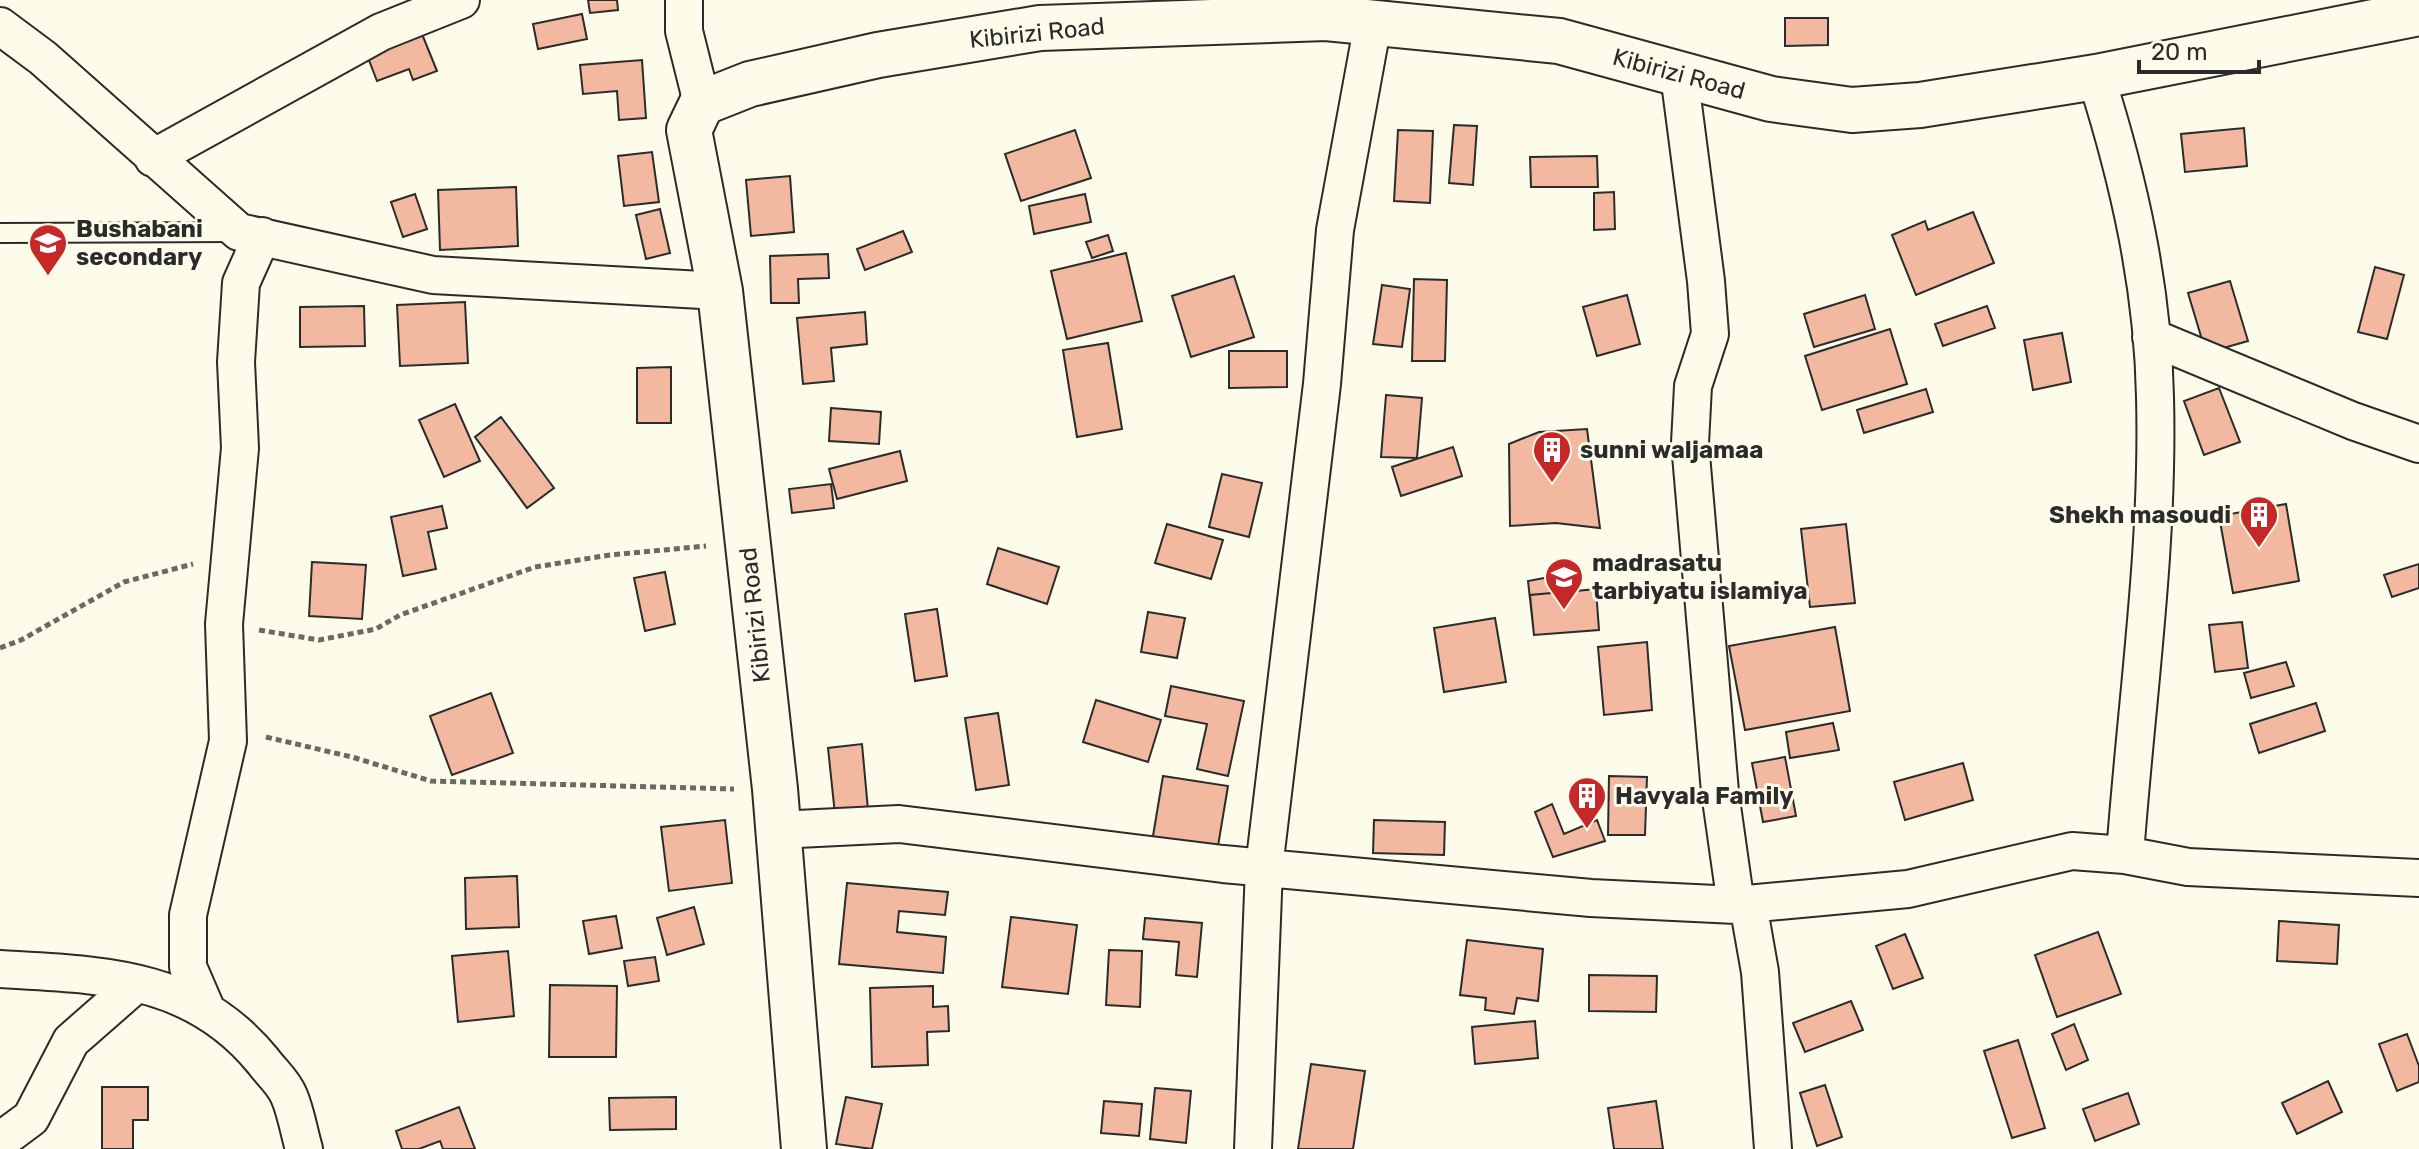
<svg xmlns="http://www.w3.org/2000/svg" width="2419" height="1149" font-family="Rubik,sans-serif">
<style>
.building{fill:#f2b8a0;stroke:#2b2b2b;stroke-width:2}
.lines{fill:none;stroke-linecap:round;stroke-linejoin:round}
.service-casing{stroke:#2b2b2b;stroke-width:22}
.minor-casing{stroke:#2b2b2b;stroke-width:40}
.tertiary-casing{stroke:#2b2b2b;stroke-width:48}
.path{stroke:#6a6964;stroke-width:5;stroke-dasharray:6 4;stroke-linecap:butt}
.service{stroke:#fdfbea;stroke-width:18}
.minor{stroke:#fdfbea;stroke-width:36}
.tertiary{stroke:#fdfbea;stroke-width:44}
.labels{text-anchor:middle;stroke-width:6;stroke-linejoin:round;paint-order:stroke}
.street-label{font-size:24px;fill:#2b2b2b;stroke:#fdfbea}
.poi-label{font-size:24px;font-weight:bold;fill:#2b2b2b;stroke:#fdfbea;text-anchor:start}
</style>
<rect width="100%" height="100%" fill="#fdfbea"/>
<path class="building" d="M 588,0 L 617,0 L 618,10 L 590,13 Z
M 582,14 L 587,39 L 538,49 L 533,24 Z
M 1785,18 L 1828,18 L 1828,45 L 1785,46 Z
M 422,34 L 437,71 L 413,80 L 409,69 L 377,81 L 367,55 Z
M 642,60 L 646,118 L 619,120 L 617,91 L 583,94 L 580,65 Z
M 1454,125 L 1477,126 L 1473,185 L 1449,183 Z
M 2244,128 L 2247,166 L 2185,172 L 2181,134 Z
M 1075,130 L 1091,178 L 1021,201 L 1005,154 Z
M 1398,130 L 1433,131 L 1430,203 L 1394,201 Z
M 652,152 L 659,202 L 624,206 L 618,156 Z
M 1597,156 L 1598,187 L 1531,187 L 1530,157 Z
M 790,176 L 794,232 L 751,236 L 746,180 Z
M 516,187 L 518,246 L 440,250 L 438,190 Z
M 1614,192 L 1615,229 L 1594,230 L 1594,193 Z
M 415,194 L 427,229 L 403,237 L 391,202 Z
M 1085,194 L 1091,222 L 1034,234 L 1029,206 Z
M 660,209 L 670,253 L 646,259 L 636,215 Z
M 1973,212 L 1994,263 L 1916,295 L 1892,235 L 1925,221 L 1928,230 Z
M 903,231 L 912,252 L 865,270 L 857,249 Z
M 1108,235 L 1113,251 L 1092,258 L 1086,242 Z
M 1126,253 L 1142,321 L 1067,339 L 1051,271 Z
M 828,254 L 829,278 L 798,279 L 799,303 L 771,303 L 770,256 Z
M 2375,267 L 2404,275 L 2387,339 L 2358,332 Z
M 1234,276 L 1254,337 L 1191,357 L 1172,296 Z
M 1414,279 L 1447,280 L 1445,361 L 1412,361 Z
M 2230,281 L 2248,341 L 2206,353 L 2188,293 Z
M 1382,285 L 1410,289 L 1402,347 L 1373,344 Z
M 1627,295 L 1640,344 L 1597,356 L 1583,307 Z
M 1865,295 L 1875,329 L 1814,347 L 1804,314 Z
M 465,302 L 468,363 L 400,366 L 397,305 Z
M 364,306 L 365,346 L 300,347 L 300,307 Z
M 1987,306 L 1995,328 L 1943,346 L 1935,324 Z
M 865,312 L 867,344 L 831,348 L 834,381 L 803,384 L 797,318 Z
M 1890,329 L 1907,384 L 1822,410 L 1805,356 Z
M 2062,333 L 2071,382 L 2033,390 L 2024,340 Z
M 1108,343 L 1122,429 L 1077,437 L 1063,350 Z
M 1229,351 L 1287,351 L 1287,387 L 1229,388 Z
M 671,367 L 671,423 L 637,423 L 637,368 Z
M 2219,388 L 2240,442 L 2204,455 L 2184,401 Z
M 1926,389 L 1933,412 L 1864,433 L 1857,410 Z
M 1386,395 L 1422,398 L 1417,458 L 1381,457 Z
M 455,404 L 480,461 L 444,477 L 419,420 Z
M 831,408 L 881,412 L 879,444 L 829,441 Z
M 501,417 L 554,488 L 527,508 L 475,437 Z
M 1587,429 L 1600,528 L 1556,523 L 1510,526 L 1509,444 L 1539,432 Z
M 1453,447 L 1462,476 L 1401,496 L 1392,467 Z
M 900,451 L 907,481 L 837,499 L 829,469 Z
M 1222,474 L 1262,483 L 1249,537 L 1209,527 Z
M 831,484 L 834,508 L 792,513 L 789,489 Z
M 2286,504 L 2299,581 L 2233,593 L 2219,516 Z
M 442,506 L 447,528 L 428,532 L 436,569 L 403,576 L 391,517 Z
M 1167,524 L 1223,540 L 1211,579 L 1155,563 Z
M 1846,524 L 1855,603 L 1810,607 L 1801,529 Z
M 998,548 L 1059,567 L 1047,604 L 987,584 Z
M 312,562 L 366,565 L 362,619 L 309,616 Z
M 2419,564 L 2419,588 L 2392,597 L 2384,575 Z
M 665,572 L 675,624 L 645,631 L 634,578 Z
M 1555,576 L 1557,593 L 1596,589 L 1599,630 L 1534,635 L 1528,581 Z
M 1596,589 L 1599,630 L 1534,635 L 1530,595 Z
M 937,609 L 947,676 L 915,681 L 905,614 Z
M 1148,612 L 1185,618 L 1177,658 L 1141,652 Z
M 1495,618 L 1506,682 L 1444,692 L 1434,628 Z
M 2242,622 L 2248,668 L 2215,672 L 2209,625 Z
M 1835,627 L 1850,711 L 1745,730 L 1729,646 Z
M 1647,642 L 1652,710 L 1604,715 L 1598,647 Z
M 2286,662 L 2294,686 L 2251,698 L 2244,673 Z
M 1171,686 L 1244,701 L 1228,776 L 1197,769 L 1207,724 L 1165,716 Z
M 491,693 L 513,753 L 452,775 L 430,716 Z
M 1096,700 L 1161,720 L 1148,762 L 1083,742 Z
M 2316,703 L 2325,731 L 2259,753 L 2250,724 Z
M 998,713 L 1009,785 L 976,790 L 965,718 Z
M 1833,723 L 1839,750 L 1790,758 L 1786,732 Z
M 862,744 L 869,821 L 836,824 L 828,748 Z
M 1785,757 L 1796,816 L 1763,822 L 1752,763 Z
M 1963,763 L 1973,800 L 1905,820 L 1894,782 Z
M 1163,776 L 1228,786 L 1217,852 L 1152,842 Z
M 1609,776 L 1647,777 L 1645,835 L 1608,835 Z
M 1552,804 L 1564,834 L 1597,820 L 1605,841 L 1553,857 L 1535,812 Z
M 725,820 L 732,883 L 669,891 L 661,827 Z
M 1374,820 L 1445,822 L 1444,855 L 1373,853 Z
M 517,876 L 519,927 L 466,929 L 465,878 Z
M 847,883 L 948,892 L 945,915 L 899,911 L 897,932 L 946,937 L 943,973 L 839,964 Z
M 694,907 L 704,944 L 667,955 L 657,918 Z
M 616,916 L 622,948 L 589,954 L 583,921 Z
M 1011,917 L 1077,925 L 1068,994 L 1002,987 Z
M 1145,918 L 1202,923 L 1197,977 L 1176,975 L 1179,942 L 1143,939 Z
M 2279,921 L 2339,925 L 2337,964 L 2277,961 Z
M 2098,932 L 2121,994 L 2057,1017 L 2035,955 Z
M 1905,934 L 1923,978 L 1893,989 L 1876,946 Z
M 1467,940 L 1543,949 L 1538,1001 L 1517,998 L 1514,1014 L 1485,1010 L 1486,998 L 1460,995 Z
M 1109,950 L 1142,951 L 1140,1007 L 1106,1005 Z
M 508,951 L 514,1016 L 458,1022 L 452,956 Z
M 655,957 L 659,981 L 628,986 L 624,961 Z
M 1589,975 L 1657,976 L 1656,1012 L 1589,1011 Z
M 550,985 L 617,986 L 616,1057 L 549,1057 Z
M 933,986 L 933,1007 L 948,1006 L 949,1031 L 927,1032 L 928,1065 L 872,1067 L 870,988 Z
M 1851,1001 L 1863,1030 L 1805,1052 L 1793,1023 Z
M 1535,1021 L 1538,1058 L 1475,1064 L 1472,1027 Z
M 2074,1024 L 2088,1060 L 2066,1070 L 2052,1034 Z
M 2407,1034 L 2419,1066 L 2419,1082 L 2397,1091 L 2379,1044 Z
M 2018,1040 L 2045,1128 L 2012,1138 L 1984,1051 Z
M 1311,1064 L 1365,1071 L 1353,1149 L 1298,1149 Z
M 2328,1081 L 2342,1112 L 2297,1134 L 2282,1103 Z
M 1825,1085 L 1842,1137 L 1817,1146 L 1800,1093 Z
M 102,1087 L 148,1087 L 148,1120 L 133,1120 L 133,1149 L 102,1149 Z
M 1155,1088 L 1191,1091 L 1186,1143 L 1150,1139 Z
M 2128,1093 L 2139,1124 L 2095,1141 L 2083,1109 Z
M 676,1097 L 676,1129 L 610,1130 L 609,1098 Z
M 846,1097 L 882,1104 L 872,1149 L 836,1144 Z
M 1104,1101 L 1142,1104 L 1139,1136 L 1101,1133 Z
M 1656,1101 L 1663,1149 L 1614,1149 L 1608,1108 Z
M 459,1107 L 475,1149 L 443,1149 L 440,1141 L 419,1149 L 402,1149 L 396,1131 Z"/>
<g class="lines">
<g class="service-casing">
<path id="service" d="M 0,233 L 236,232"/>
</g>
<g class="minor-casing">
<path id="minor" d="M 684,0 L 684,31 L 702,103
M 0,26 L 43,58 L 239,232 L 433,275 L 720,291
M 1679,74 L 1706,281 L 1710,334 L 1693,386 L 1690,443 L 1720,792 L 1736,905
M 2096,77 C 2129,181 2153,287 2155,397 C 2159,550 2136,703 2125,855
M 153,158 L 381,32 L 461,0
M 2151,337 L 2353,421 L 2419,444
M 777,830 L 899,824 L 1223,864 L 1591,898 L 1736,905 L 1908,889 L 2072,851 L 2125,855 L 2188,867 L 2419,878
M 1748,904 L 1760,972 L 1773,1149
M 0,969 C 102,975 193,975 263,1061 C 271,1072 284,1083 289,1096 C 296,1112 299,1132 304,1149
M 207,1011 L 188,967 L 188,915 L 228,741 L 224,624 L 240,448 L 236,362 L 241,283 L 262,236
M 0,1141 L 31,1118 L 71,1041 L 136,984
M 1253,1149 L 1264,868 L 1322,384 L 1335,230 L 1373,23"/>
</g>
<g class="tertiary-casing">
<path id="tertiary" d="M 804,1149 L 775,789 L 720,291 L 689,130 L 702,103 L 750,84 L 878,55 L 1040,28 L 1326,18 L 1559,41 L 1771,99 L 1852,110 L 1920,105 L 2096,77 L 2419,13"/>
</g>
<path class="path" d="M 259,630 L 319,640 L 376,629 L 400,615 L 535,567 L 610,555 L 706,546
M 0,648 L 21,640 L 124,582 L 193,564
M 266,737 L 352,757 L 431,781 L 734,789"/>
<use href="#service" class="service"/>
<use href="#minor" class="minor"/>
<use href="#tertiary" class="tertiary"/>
</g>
<defs>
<g id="school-pin" transform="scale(2)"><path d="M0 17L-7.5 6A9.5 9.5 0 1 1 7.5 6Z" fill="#c62828" stroke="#fdfbea"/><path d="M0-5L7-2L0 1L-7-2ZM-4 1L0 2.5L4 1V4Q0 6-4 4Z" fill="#fff"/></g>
<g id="building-pin" transform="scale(2)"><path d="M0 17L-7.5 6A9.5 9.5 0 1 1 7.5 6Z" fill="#c62828" stroke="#fdfbea"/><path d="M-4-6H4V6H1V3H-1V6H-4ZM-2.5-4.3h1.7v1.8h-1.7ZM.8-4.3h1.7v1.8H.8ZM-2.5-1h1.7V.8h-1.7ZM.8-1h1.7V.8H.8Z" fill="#fff"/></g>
</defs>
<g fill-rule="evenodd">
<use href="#school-pin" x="48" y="243"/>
<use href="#building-pin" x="1552" y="450"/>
<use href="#building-pin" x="2259" y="515"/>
<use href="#school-pin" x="1564" y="577"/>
<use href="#building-pin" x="1587" y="796"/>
</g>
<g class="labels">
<g class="street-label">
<text transform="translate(1037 33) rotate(-6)" y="8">Kibirizi Road</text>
<text transform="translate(1679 74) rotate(15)" y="8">Kibirizi Road</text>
<text transform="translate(755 615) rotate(-96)" y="8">Kibirizi Road</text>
</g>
<g class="poi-label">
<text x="76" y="237">Bushabani<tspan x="76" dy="28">secondary</tspan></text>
<text x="1580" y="458">sunni waljamaa</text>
<text x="2231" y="523" text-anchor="end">Shekh masoudi</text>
<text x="1592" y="571">madrasatu<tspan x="1592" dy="28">tarbiyatu islamiya</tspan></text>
<text x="1615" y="804">Havyala Family</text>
</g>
</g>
<path d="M2139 60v12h120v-12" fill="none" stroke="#2b2b2b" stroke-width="4"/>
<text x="2151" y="60" font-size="24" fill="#2b2b2b" stroke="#fdfbea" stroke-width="6" paint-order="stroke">20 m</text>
</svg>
